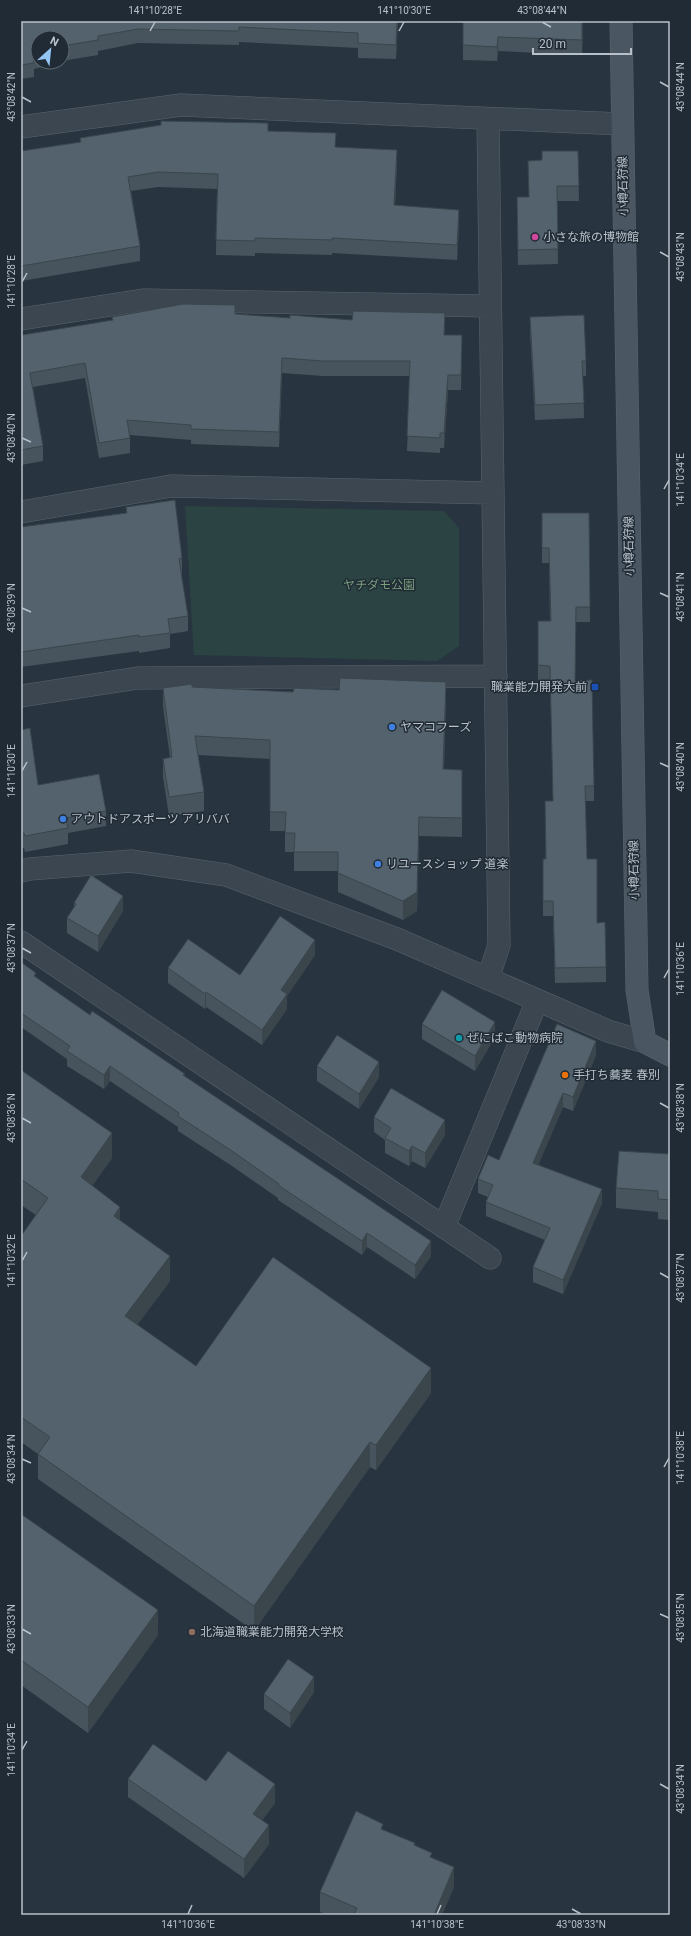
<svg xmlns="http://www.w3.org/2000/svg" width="691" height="1936" font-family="Roboto,'Noto Sans JP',sans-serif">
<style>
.green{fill:#2b4342}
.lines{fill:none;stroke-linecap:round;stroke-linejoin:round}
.street-casing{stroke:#59646d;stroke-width:23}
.secondary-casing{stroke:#59646d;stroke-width:23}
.street{stroke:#3c4650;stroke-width:22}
.secondary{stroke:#4a5662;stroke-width:22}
.wall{fill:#47545d}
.shaded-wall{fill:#3a454c}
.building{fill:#53626c;stroke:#3a454c}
.ticks{fill:none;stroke:#b8c1ca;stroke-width:1.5}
.hotel-dot{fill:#d1479c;stroke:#202b35;stroke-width:1.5}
.transit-dot{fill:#1a4fb4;stroke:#202b35;stroke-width:1.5}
.shop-dot{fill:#3f7fe0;stroke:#202b35;stroke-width:1.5}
.culture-dot{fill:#0f9aa8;stroke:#202b35;stroke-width:1.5}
.food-dot{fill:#e8710a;stroke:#202b35;stroke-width:1.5}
.education-dot{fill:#8d6e63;stroke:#202b35;stroke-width:1.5}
.labels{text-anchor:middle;stroke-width:3;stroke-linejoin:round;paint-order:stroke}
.street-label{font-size:12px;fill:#b8c1ca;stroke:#202b35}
.poi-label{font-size:12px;fill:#b8c1ca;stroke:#202b35;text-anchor:start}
.park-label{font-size:12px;fill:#789e7c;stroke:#202b35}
.neatline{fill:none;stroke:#b8c1ca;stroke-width:1.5}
.ticks-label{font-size:10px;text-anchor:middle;fill:#b8c1ca}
</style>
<rect width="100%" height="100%" fill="#283540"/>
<path class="green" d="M 185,506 L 444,511 L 459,528 L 459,646 L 437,661 L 194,655 Z"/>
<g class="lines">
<g class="street-casing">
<path id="street" d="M 488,119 L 499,945 L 488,979
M 21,127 L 181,105 L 622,124
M 21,319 L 143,300 L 490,306
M 21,512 L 171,486 L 493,493
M 21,696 L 138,678 L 496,676
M 21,871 L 30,869 L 131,861 L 226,875 L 397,939 L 608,1031 L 645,1042
M 21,942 L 490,1258
M 444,1227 L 537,1001"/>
</g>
<g class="secondary-casing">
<path id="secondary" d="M 621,21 L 637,990 L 645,1042 L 670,1055"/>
</g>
<use href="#street" class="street"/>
<use href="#secondary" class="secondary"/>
</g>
<path class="wall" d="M 21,21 L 398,21 L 396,59 L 358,58 L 358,48 L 239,42 L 239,45 L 138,43 L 98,51 L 98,55 L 62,61 L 62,38 L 38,38 L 38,62 L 56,62 L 42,64 L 42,67 L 34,69 L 34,77 L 21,79 Z
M 463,21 L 583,21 L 582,55 L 498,51 L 497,61 L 463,60 Z
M 268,131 L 336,147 L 397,165 L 395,205 L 459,224 L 457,260 L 332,253 L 332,255 L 255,253 L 255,256 L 216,255 L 217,189 L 158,187 L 131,191 L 140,246 L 140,261 L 21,281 L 21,151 L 80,142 L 80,138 Z
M 578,151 L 579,201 L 557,201 L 558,264 L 518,265 L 517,212 L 529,197 L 542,160 Z
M 235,314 L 445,328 L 444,335 L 462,335 L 461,390 L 448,390 L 444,448 L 440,448 L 440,453 L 407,451 L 410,376 L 323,376 L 282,373 L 279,447 L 191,444 L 191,440 L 130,435 L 130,453 L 99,458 L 85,378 L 33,387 L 43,446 L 43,461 L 21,465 L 21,331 L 22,335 L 112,320 L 112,317 Z
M 530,317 L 586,361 L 586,376 L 583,376 L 584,418 L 535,420 L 530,332 Z
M 126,507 L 182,558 L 182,574 L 181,574 L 188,616 L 188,631 L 170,634 L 170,648 L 139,653 L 139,651 L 21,667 L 21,527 L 126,513 Z
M 542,513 L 589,513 L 590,622 L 576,622 L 575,681 L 594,786 L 594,801 L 585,801 L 587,859 L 597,923 L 606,967 L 606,982 L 555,983 L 553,916 L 543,916 L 543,859 L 545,859 L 553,801 L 550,681 L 538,680 L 538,621 L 550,621 L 549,563 L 542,563 Z
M 192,687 L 446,701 L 444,769 L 462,770 L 462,837 L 419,836 L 417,911 L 403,920 L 338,892 L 338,871 L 294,871 L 294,852 L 285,852 L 285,831 L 270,831 L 270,759 L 198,755 L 204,792 L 204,811 L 169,816 L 163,777 L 163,759 L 170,757 L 163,707 L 163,688 Z
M 21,730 L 38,785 L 106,811 L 106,826 L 68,833 L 68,844 L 25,852 L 24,848 L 21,849 Z
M 74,903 L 123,911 L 98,952 L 67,933 L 67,918 L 74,908 Z
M 315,955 L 287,996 L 287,1009 L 262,1045 L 206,1007 L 205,1009 L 168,983 L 168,968 L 240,975 Z
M 21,962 L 36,977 L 90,1015 L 185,1076 L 431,1256 L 415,1279 L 367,1247 L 362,1255 L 278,1200 L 278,1198 L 232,1166 L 178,1131 L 178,1127 L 110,1081 L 104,1089 L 67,1066 L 67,1059 L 21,1027 Z
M 422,1024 L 495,1037 L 475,1071 L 422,1039 Z
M 596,1055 L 573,1111 L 563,1107 L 538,1165 L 602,1203 L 563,1294 L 533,1282 L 533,1267 L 545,1240 L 486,1216 L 486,1202 L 488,1197 L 478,1193 L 478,1179 L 499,1160 Z
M 317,1066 L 379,1077 L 359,1109 L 317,1081 Z
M 21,1070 L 112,1158 L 92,1186 L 170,1281 L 137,1325 L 196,1366 L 431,1393 L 376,1470 L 370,1467 L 254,1631 L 38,1479 L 38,1454 L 21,1442 L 21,1236 L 36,1215 L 21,1205 Z
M 374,1117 L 445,1135 L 425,1168 L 412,1161 L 409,1166 L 385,1153 L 385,1140 L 374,1132 Z
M 670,1154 L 670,1220 L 658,1219 L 658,1212 L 616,1208 L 616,1188 Z
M 21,1514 L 158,1635 L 88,1733 L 21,1685 Z
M 314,1692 L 290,1728 L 264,1709 L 264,1694 Z
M 128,1779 L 206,1781 L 275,1803 L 262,1820 L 269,1844 L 244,1878 L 128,1797 Z
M 383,1830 L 415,1846 L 432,1858 L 454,1887 L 442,1915 L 327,1915 L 320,1912 L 320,1892 Z"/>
<path class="shaded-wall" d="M 397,21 L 398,21 L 396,59 L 396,45 Z
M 582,21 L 583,21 L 582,55 Z
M 498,37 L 498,51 L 497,61 L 497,47 Z
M 397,150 L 397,165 L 394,220 L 394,205 Z
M 459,210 L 459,224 L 457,260 L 457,245 Z
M 282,358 L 282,373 L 279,447 L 279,432 Z
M 448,375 L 448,390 L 444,448 L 444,433 Z
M 446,682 L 446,701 L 443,788 L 443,769 Z
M 419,817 L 417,911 L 403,920 L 403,901 Z
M 123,896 L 123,911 L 98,952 L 98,936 Z
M 315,940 L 315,955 L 287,996 L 287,1009 L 262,1045 L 262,1030 L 281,990 Z
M 206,992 L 206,1007 L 205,1009 L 205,994 Z
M 495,1022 L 495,1037 L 475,1071 L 475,1056 Z
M 596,1041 L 596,1055 L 573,1111 L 573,1097 Z
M 379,1062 L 379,1077 L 359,1109 L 359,1094 Z
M 110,1066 L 110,1081 L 104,1089 L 104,1075 Z
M 563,1093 L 563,1107 L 533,1178 L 533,1163 Z
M 445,1120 L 445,1135 L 425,1168 L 425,1153 Z
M 112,1133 L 112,1158 L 81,1202 L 81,1177 Z
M 412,1146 L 412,1161 L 409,1166 L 409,1151 Z
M 602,1189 L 602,1203 L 563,1294 L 563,1280 Z
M 120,1207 L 120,1232 L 114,1216 Z
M 367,1233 L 367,1247 L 362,1255 L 362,1241 Z
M 431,1241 L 431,1256 L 415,1279 L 415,1265 Z
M 170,1256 L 170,1281 L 125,1341 L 125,1316 Z
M 431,1368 L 431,1393 L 376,1470 L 376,1445 Z
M 370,1442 L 370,1467 L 254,1631 L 254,1606 Z
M 158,1610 L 158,1635 L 88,1733 L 88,1707 Z
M 314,1677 L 314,1692 L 290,1728 L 290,1713 Z
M 275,1784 L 275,1803 L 253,1833 L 253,1814 Z
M 269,1825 L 269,1844 L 244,1878 L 244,1859 Z
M 454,1867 L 454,1887 L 442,1915 L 434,1915 Z"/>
<path class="building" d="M 21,21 L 397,21 L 396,45 L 358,43 L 358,33 L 239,27 L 239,31 L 138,29 L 98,36 L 98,40 L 62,46 L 62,38 L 38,38 L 38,53 L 32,54 L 34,63 L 21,65 Z
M 463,21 L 582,21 L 582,40 L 498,37 L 497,47 L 463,45 Z
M 161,121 L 268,123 L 268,131 L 336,133 L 335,147 L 397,150 L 394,205 L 459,210 L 457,245 L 332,238 L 332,240 L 255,238 L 255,241 L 216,240 L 218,174 L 158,172 L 128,177 L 140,246 L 21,266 L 21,151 L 81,142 L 80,138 L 161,125 Z
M 542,151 L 578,151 L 579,186 L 557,186 L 558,249 L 518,250 L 517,197 L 529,197 L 528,161 L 542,160 Z
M 183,304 L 235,305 L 235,314 L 290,318 L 290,315 L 352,320 L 353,311 L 445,313 L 444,335 L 462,335 L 461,375 L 448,375 L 444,433 L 440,433 L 440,438 L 407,436 L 410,361 L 323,361 L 282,358 L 279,432 L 191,429 L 191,425 L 127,420 L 130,438 L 99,443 L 85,363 L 30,373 L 43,446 L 21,450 L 21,331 L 22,335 L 113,320 L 112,317 Z
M 584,315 L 586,361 L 582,361 L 584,403 L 535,405 L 530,317 Z
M 175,500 L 182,558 L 179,559 L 188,616 L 168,619 L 170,633 L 139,637 L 139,635 L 21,652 L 21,527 L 127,513 L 126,507 Z
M 542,513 L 589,513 L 590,607 L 576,607 L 575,681 L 592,680 L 594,786 L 585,786 L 587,859 L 597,859 L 597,923 L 605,922 L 606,967 L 555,968 L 553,901 L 543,901 L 543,859 L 546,859 L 545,801 L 553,801 L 550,666 L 538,665 L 538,621 L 551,621 L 549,548 L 542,548 Z
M 340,678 L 446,682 L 443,769 L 462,770 L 462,818 L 419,817 L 417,892 L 403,901 L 338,873 L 338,852 L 294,852 L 295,833 L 285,833 L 286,812 L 270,812 L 270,740 L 195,736 L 204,792 L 169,797 L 163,759 L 172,757 L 163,688 L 192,684 L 192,687 L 293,692 L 294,688 L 339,690 Z
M 30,728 L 38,785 L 99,774 L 106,811 L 66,818 L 68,828 L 25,836 L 24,833 L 21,833 L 21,730 Z
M 91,875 L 123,896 L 98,936 L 67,918 L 76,904 L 74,903 Z
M 280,916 L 315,940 L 281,990 L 287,994 L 262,1030 L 206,992 L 205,994 L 168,968 L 188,939 L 240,975 Z
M 21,962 L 36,973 L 34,976 L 90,1015 L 92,1011 L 129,1036 L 185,1074 L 183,1075 L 431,1241 L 415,1265 L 367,1233 L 362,1241 L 278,1185 L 279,1184 L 232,1151 L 178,1116 L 179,1113 L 110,1066 L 104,1075 L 67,1051 L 70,1046 L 21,1013 Z
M 442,990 L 495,1022 L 475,1056 L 422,1024 Z
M 557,1024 L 596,1041 L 573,1097 L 563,1093 L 533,1163 L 602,1189 L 563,1280 L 533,1267 L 550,1228 L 486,1202 L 493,1185 L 478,1179 L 488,1155 L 499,1160 Z
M 337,1035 L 379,1062 L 359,1094 L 317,1066 Z
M 21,1070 L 112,1133 L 81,1177 L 120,1207 L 114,1216 L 170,1256 L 125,1316 L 196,1366 L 273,1257 L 431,1368 L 376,1445 L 370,1442 L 254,1606 L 38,1454 L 50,1437 L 21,1417 L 21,1236 L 48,1198 L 21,1179 Z
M 391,1088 L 445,1120 L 425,1153 L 412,1146 L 409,1151 L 385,1138 L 391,1128 L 374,1117 Z
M 619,1151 L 670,1154 L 670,1200 L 658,1199 L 658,1191 L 616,1188 Z
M 21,1514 L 158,1610 L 88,1707 L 21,1660 Z
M 288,1659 L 314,1677 L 290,1713 L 264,1694 Z
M 153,1744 L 206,1781 L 228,1751 L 275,1784 L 253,1814 L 269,1825 L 244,1859 L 128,1779 Z
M 356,1811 L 383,1824 L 381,1829 L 415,1843 L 414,1845 L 432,1853 L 430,1857 L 454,1867 L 434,1915 L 354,1915 L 357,1908 L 320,1892 Z"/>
<path class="ticks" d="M 542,22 L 551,27M 150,31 L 155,22M 399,31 L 404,22M 660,82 L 669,87M 22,97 L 31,102M 660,252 L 669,257M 22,282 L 27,273M 22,438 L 31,442M 664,489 L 669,480M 660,593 L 669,597M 22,608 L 31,612M 660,763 L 669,767M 22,771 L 27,762M 22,948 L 31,953M 664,978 L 669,969M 660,1103 L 669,1108M 22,1118 L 31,1123M 22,1261 L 27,1252M 660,1273 L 669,1278M 22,1459 L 31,1463M 664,1467 L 669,1458M 660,1614 L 669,1618M 22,1629 L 31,1634M 22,1750 L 27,1741M 660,1784 L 669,1789M 572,1909 L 581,1914M 188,1914 L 192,1905M 437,1914 L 441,1905"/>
<circle class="hotel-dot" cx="535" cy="237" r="4"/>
<rect class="transit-dot" x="591" y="683" width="8" height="8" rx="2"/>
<g class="shop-dot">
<circle cx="392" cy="727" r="4"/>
<circle cx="63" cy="819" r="4"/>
<circle cx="378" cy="864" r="4"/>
</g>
<circle class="culture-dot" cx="459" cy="1038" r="4"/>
<circle class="food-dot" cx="565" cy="1075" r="4"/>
<circle class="education-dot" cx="192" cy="1632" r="4"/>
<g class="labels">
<g class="street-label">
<text transform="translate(623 186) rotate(-91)" y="4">小樽石狩線</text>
<text transform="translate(629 546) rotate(-91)" y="4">小樽石狩線</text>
<text transform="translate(634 870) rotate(-91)" y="4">小樽石狩線</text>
</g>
<g class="poi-label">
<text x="543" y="241">小さな旅の博物館</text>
<text x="587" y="691" text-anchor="end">職業能力開発大前</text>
<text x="400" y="731">ヤマコフーズ</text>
<text x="71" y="823">アウトドアスポーツ アリババ</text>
<text x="386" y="868">リユースショップ 道楽</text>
<text x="467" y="1042">ぜにばこ動物病院</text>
<text x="573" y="1079">手打ち蕎麦 春別</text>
<text x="200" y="1636">北海道職業能力開発大学校</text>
</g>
<g class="park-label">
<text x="379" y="589">ヤチダモ公園</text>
</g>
</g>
<rect width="691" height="1936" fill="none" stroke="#202b35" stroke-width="44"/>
<g transform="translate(50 50) rotate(27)"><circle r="19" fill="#202b35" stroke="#5d6771"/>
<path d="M0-3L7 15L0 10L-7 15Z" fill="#95c5f2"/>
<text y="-6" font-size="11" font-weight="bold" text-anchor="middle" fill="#b8c1ca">N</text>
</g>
<path d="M533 48v6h98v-6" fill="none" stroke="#b8c1ca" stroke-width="2"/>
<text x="539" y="48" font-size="12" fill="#b8c1ca" stroke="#202b35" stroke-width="3" paint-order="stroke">20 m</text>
<rect x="22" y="22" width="647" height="1892" class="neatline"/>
<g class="ticks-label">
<text x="155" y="14">141°10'28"E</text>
<text x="404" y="14">141°10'30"E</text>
<text x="542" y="14">43°08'44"N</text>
<text transform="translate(680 87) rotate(-90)" y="4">43°08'44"N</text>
<text transform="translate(11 97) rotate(-90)" y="4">43°08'42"N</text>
<text transform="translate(680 257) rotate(-90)" y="4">43°08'43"N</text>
<text transform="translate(11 282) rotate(-90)" y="4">141°10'28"E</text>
<text transform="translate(11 438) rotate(-90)" y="4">43°08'40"N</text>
<text transform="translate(680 480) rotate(-90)" y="4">141°10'34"E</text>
<text transform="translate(680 597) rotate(-90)" y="4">43°08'41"N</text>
<text transform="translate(11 608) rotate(-90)" y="4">43°08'39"N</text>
<text transform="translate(680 767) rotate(-90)" y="4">43°08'40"N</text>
<text transform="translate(11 771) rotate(-90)" y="4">141°10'30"E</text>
<text transform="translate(11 948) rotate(-90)" y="4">43°08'37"N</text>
<text transform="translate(680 969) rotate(-90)" y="4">141°10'36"E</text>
<text transform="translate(680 1108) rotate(-90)" y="4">43°08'38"N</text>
<text transform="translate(11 1118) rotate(-90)" y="4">43°08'36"N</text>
<text transform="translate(11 1261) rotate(-90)" y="4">141°10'32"E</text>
<text transform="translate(680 1278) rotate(-90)" y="4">43°08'37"N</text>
<text transform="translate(680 1458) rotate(-90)" y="4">141°10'38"E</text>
<text transform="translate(11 1459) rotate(-90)" y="4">43°08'34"N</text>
<text transform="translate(680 1618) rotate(-90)" y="4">43°08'35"N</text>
<text transform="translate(11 1629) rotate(-90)" y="4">43°08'33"N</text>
<text transform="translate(11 1750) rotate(-90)" y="4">141°10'34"E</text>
<text transform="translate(680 1789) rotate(-90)" y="4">43°08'34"N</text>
<text x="188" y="1928">141°10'36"E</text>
<text x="437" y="1928">141°10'38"E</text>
<text x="581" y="1928">43°08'33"N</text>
</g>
</svg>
